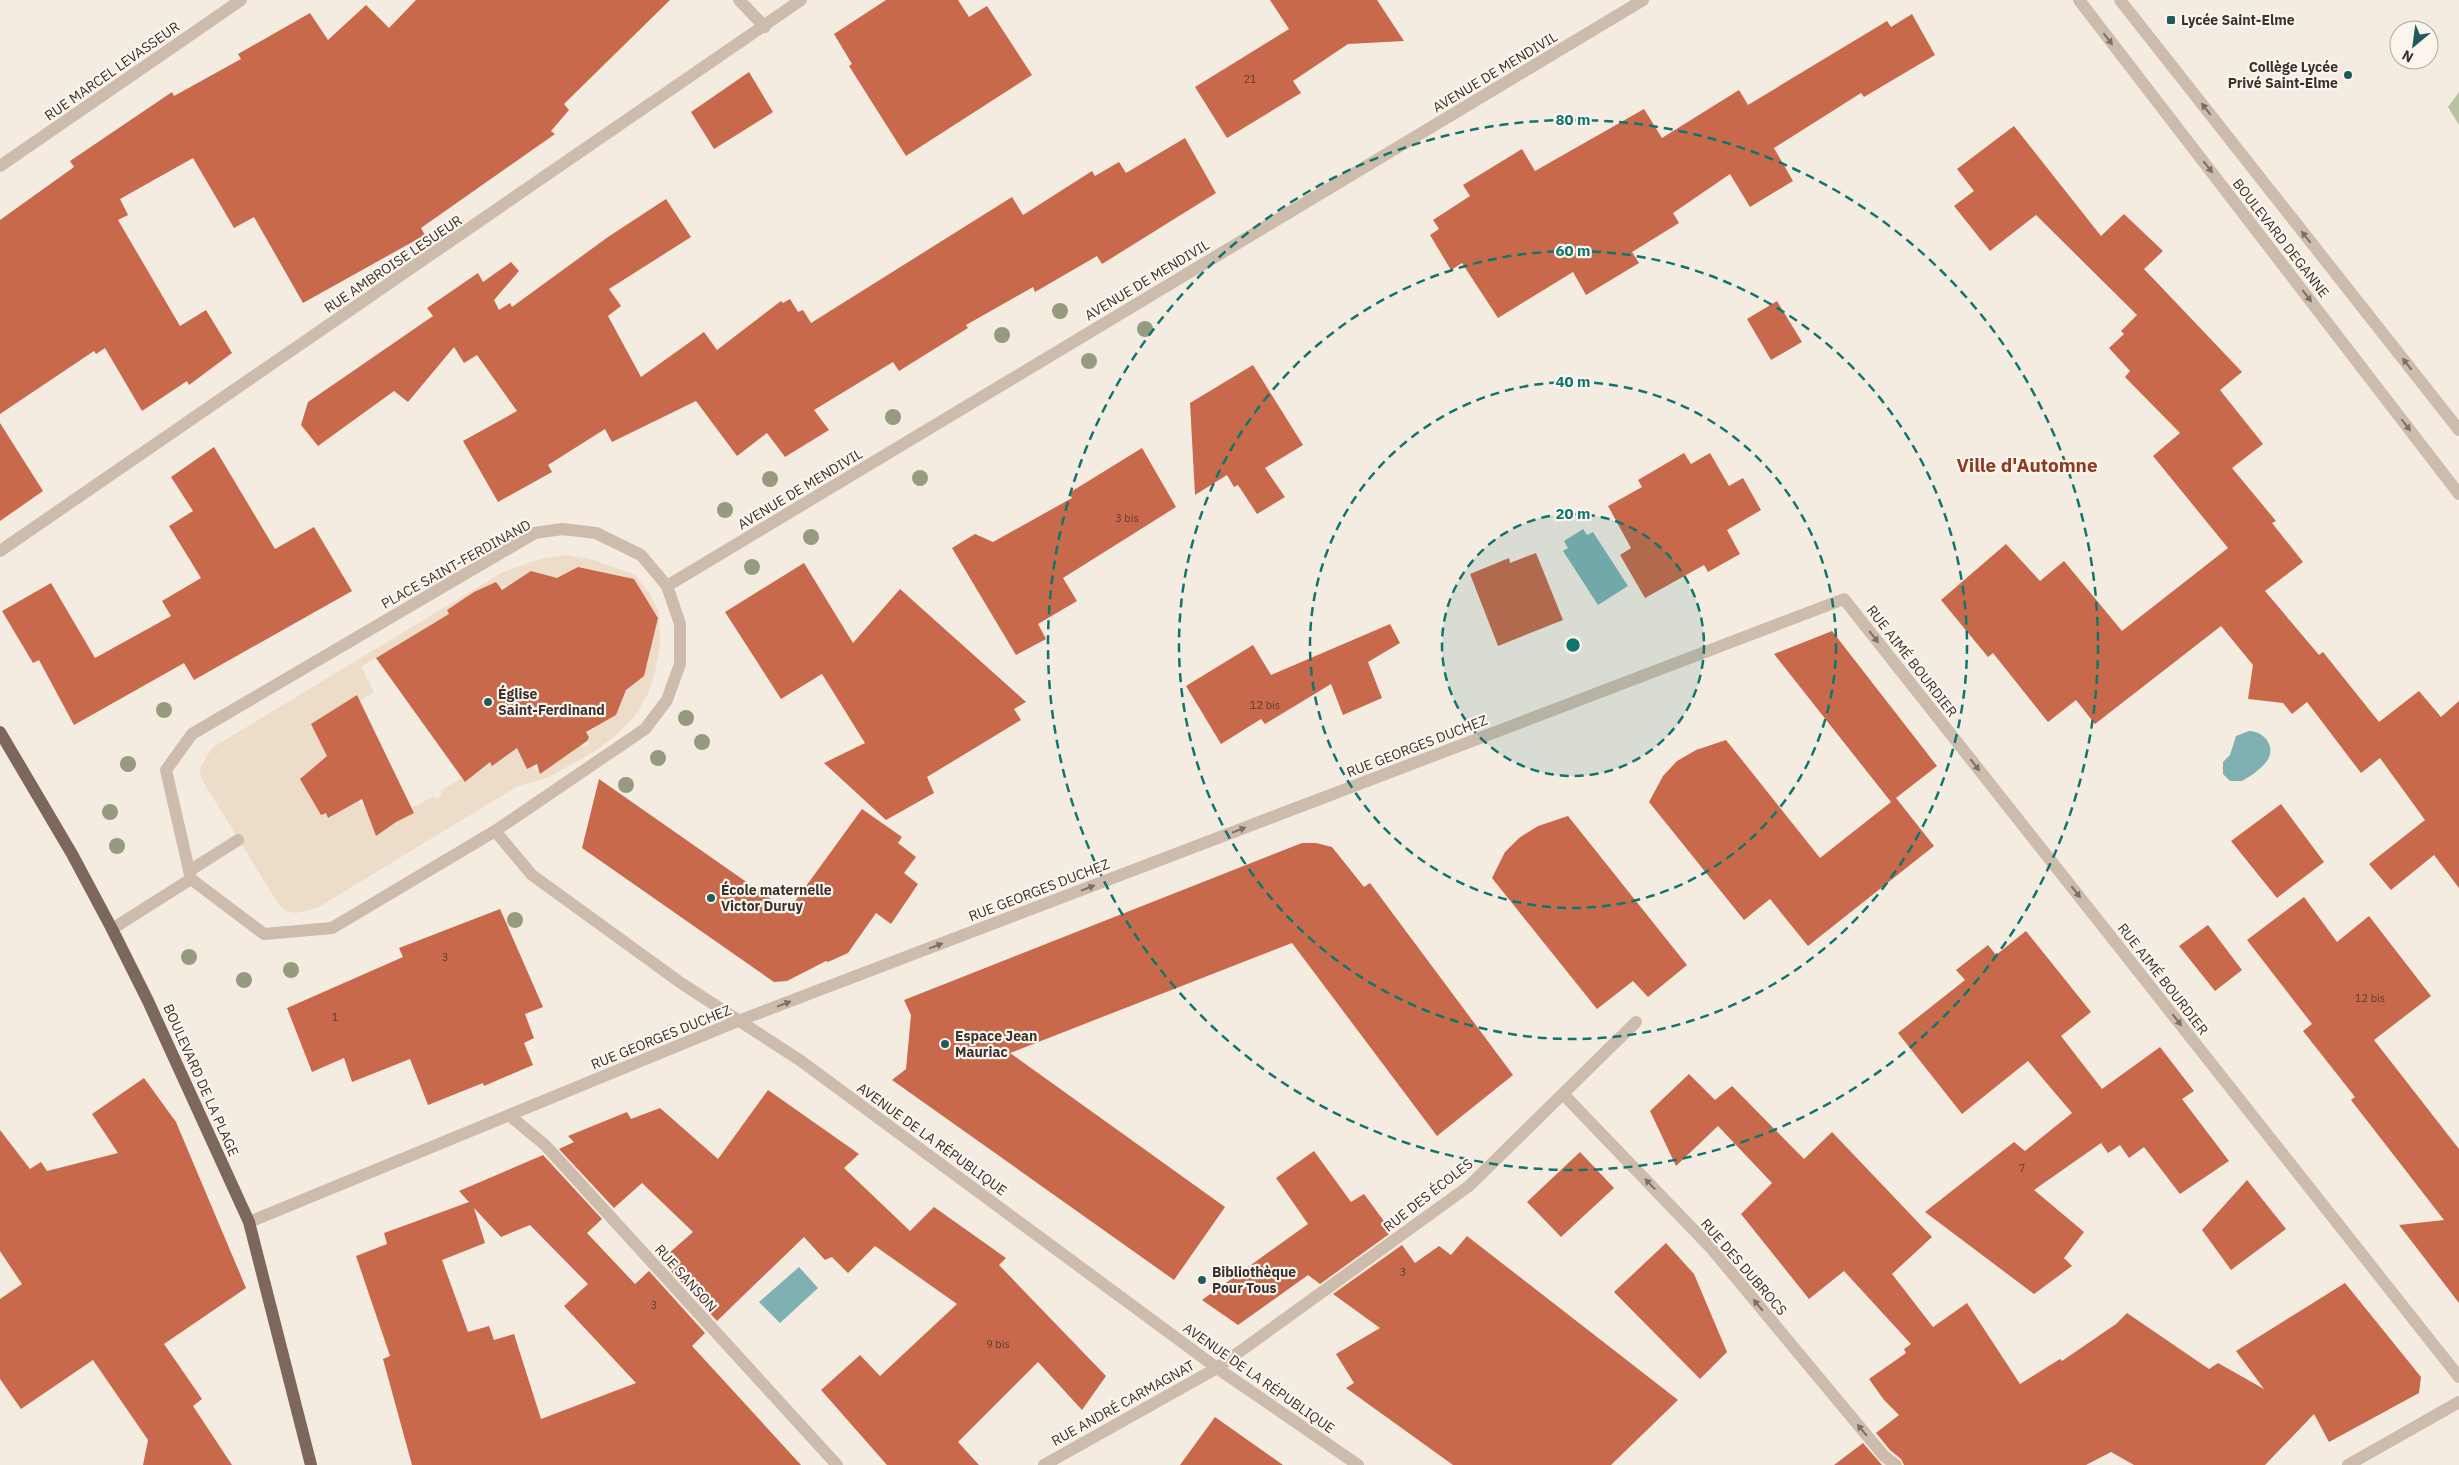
<svg xmlns="http://www.w3.org/2000/svg" width="2459" height="1465" font-family="'IBM Plex Sans',sans-serif">
<style>
.green{fill:#b8c4a0}
.plaza{fill:#ecdcc8;fill-rule:evenodd}
.water{fill:#7fb0b2}
.building{fill:#c8694b;fill-rule:evenodd}
.lines{fill:none;stroke-linecap:round;stroke-linejoin:round}
.minor{stroke:#cdbbac;stroke-width:12}
.major{stroke:#7d675c;stroke-width:12}
.tree{fill:#969b7f}
.oneway{fill:#7d6f65}
.ring{fill:none;stroke:#0f766e;stroke-width:2.5;stroke-dasharray:9 6}
.poi-dot{fill:#1f5a5e;stroke:#fbf5ee;stroke-width:2}
.labels{text-anchor:middle;stroke-width:4.5;stroke-linejoin:round;paint-order:stroke}
.number-label{font-size:11px;fill:#5e3e33}
.poi-label{font-size:14px;font-weight:bold;fill:#3b302b;stroke:#fbf5ee;text-anchor:start}
.street-label{font-size:14px;fill:#3b302b;stroke:#fbf5ee}
.district-label{font-size:19px;font-weight:bold;fill:#8c3b22;stroke:#fbf5ee}
.centre{fill:#0f766e;stroke:#fbf5ee;stroke-width:2.5}
.ring-label{font-size:15px;text-anchor:middle;font-weight:bold;fill:#0f766e;stroke:#fbf5ee;stroke-width:4.5;stroke-linejoin:round;paint-order:stroke}
</style>
<rect width="100%" height="100%" fill="#f4ebe1"/>
<path class="green" d="M 2459,92 L 2459,125 L 2448,107 Z"/>
<path class="plaza" d="M 566,555 L 594,560 L 635,575 L 650,594 L 659,612 L 660,647 L 655,672 L 648,694 L 634,717 L 615,736 L 595,751 L 549,777 L 518,786 L 317,908 L 296,913 L 286,911 L 279,905 L 201,778 L 200,768 L 212,748 L 503,572 L 540,559 ZM 589,569 L 634,579 L 658,618 L 612,692 L 616,715 L 590,730 L 591,732 L 587,734 L 589,737 L 586,739 L 589,744 L 583,748 L 581,743 L 543,765 L 546,770 L 540,774 L 539,769 L 535,771 L 533,766 L 527,769 L 517,745 L 492,766 L 490,762 L 468,774 L 470,779 L 466,782 L 462,778 L 440,791 L 442,795 L 440,797 L 436,799 L 434,796 L 412,808 L 414,813 L 384,825 L 358,801 L 329,818 L 303,776 L 330,753 L 343,704 L 348,701 L 351,706 L 374,692 L 361,667 L 449,614 L 447,610 L 452,607 L 492,589 L 489,585 L 493,583 L 496,587 L 499,586 L 500,588 L 504,585 L 506,587 L 531,571 L 542,574 L 550,586 Z"/>
<path class="water" d="M 1583,529 L 1587,535 L 1593,532 L 1628,586 L 1598,605 L 1563,551 L 1568,548 L 1564,541 Z
M 2249,731 C 2263,731 2277,746 2267,761 C 2261,769 2251,776 2242,781 L 2230,781 L 2223,774 L 2223,762 L 2230,755 L 2236,736 Z
M 799,1267 L 818,1288 L 780,1323 L 759,1302 Z"/>
<path class="building" d="M 416,0 L 670,0 L 564,104 L 569,110 L 551,131 L 555,134 L 421,228 L 425,235 L 303,303 L 254,217 L 234,228 L 193,158 L 120,199 L 128,215 L 118,220 L 180,326 L 206,310 L 232,353 L 189,385 L 187,381 L 142,411 L 105,348 L 96,354 L 94,351 L 0,414 L 0,220 L 74,167 L 70,161 L 172,92 L 174,96 L 241,59 L 238,54 L 310,13 L 328,40 L 366,5 L 389,28 Z
M 886,0 L 958,0 L 969,17 L 987,6 L 1032,75 L 906,156 L 849,66 L 852,64 L 834,34 Z
M 1270,0 L 1377,0 L 1404,41 L 1348,44 L 1293,81 L 1301,93 L 1227,138 L 1195,87 L 1289,29 Z
M 1912,14 L 1935,55 L 1864,97 L 1861,93 L 1774,148 L 1793,181 L 1750,207 L 1730,174 L 1673,213 L 1679,223 L 1632,252 L 1639,263 L 1586,295 L 1573,272 L 1498,318 L 1462,263 L 1451,270 L 1430,235 L 1439,229 L 1433,220 L 1470,196 L 1463,185 L 1522,149 L 1535,171 L 1644,109 L 1662,138 L 1739,90 L 1748,105 L 1887,21 L 1891,27 Z
M 749,72 L 773,112 L 714,149 L 691,112 Z
M 2014,126 L 2101,236 L 2124,214 L 2163,251 L 2144,269 L 2242,372 L 2220,390 L 2263,444 L 2232,468 L 2276,521 L 2272,523 L 2303,562 L 2265,591 L 2319,655 L 2323,652 L 2379,722 L 2419,691 L 2441,717 L 2459,701 L 2459,888 L 2434,855 L 2391,890 L 2369,864 L 2425,820 L 2380,758 L 2361,773 L 2307,702 L 2292,714 L 2283,703 L 2248,699 L 2253,665 L 2221,626 L 2095,724 L 2076,700 L 2048,722 L 1993,653 L 1988,657 L 1941,600 L 2006,544 L 2040,581 L 2064,561 L 2122,631 L 2228,548 L 2153,456 L 2180,433 L 2125,377 L 2130,371 L 2109,348 L 2124,334 L 2121,331 L 2137,315 L 2036,215 L 1990,251 L 1954,206 L 1974,191 L 1957,169 Z
M 1185,138 L 1216,193 L 1102,264 L 1097,256 L 1035,292 L 1033,287 L 966,325 L 968,328 L 899,371 L 893,362 L 814,410 L 829,430 L 785,457 L 767,433 L 737,456 L 696,401 L 612,442 L 605,429 L 548,465 L 552,472 L 498,502 L 463,441 L 517,411 L 477,355 L 464,363 L 454,347 L 408,402 L 394,391 L 318,446 L 301,425 L 308,402 L 433,316 L 427,308 L 478,273 L 483,282 L 511,262 L 519,271 L 494,300 L 499,310 L 510,303 L 512,307 L 608,237 L 666,199 L 691,237 L 609,289 L 621,306 L 608,316 L 641,377 L 704,332 L 717,350 L 781,301 L 783,303 L 790,299 L 798,312 L 803,310 L 811,323 L 1012,197 L 1023,215 L 1092,171 L 1095,176 L 1119,162 L 1126,173 Z
M 1777,301 L 1802,342 L 1771,360 L 1747,319 Z
M 1253,365 L 1303,445 L 1265,468 L 1285,497 L 1257,514 L 1238,485 L 1234,487 L 1227,475 L 1195,495 L 1190,403 Z
M 0,423 L 43,491 L 0,521 Z
M 214,447 L 275,549 L 314,527 L 352,591 L 194,680 L 184,663 L 74,725 L 39,660 L 33,663 L 2,611 L 51,583 L 95,658 L 171,616 L 162,601 L 201,578 L 169,526 L 193,511 L 171,477 Z
M 1142,448 L 1176,507 L 1063,578 L 1077,601 L 1038,624 L 1046,639 L 1016,655 L 952,548 L 975,534 L 993,542 L 1072,498 L 1069,493 Z
M 1684,453 L 1691,464 L 1710,453 L 1729,486 L 1743,478 L 1761,510 L 1727,530 L 1740,554 L 1708,572 L 1704,565 L 1645,598 L 1620,555 L 1631,548 L 1608,506 L 1642,487 L 1638,480 Z
M 1536,553 L 1563,620 L 1498,646 L 1470,574 L 1509,558 L 1510,563 Z
M 804,563 L 853,643 L 900,589 L 1026,702 L 1014,709 L 1021,720 L 927,777 L 934,793 L 886,820 L 824,763 L 865,743 L 822,674 L 781,699 L 725,612 Z
M 578,567 L 634,579 L 658,618 L 644,676 L 626,690 L 616,715 L 586,732 L 589,737 L 587,741 L 540,774 L 537,764 L 527,769 L 517,748 L 492,766 L 490,762 L 465,782 L 376,658 L 449,614 L 447,610 L 474,592 L 496,582 L 502,590 L 531,571 L 557,578 Z
M 1390,624 L 1400,643 L 1368,662 L 1382,698 L 1343,715 L 1331,684 L 1265,724 L 1261,719 L 1221,744 L 1186,686 L 1253,645 L 1271,675 Z
M 1832,631 L 1937,766 L 1896,798 L 1934,846 L 1808,946 L 1770,899 L 1744,920 L 1649,802 L 1663,776 L 1677,761 L 1696,750 L 1726,740 L 1820,858 L 1891,802 L 1774,654 Z
M 357,695 L 414,813 L 396,822 L 376,836 L 362,799 L 328,818 L 326,813 L 321,815 L 300,779 L 327,756 L 311,724 Z
M 599,779 L 788,911 L 862,809 L 902,837 L 898,843 L 916,857 L 904,873 L 918,884 L 891,924 L 876,913 L 848,953 L 828,962 L 826,961 L 787,981 L 774,982 L 582,848 Z
M 2281,804 L 2324,862 L 2277,898 L 2231,841 Z
M 1568,816 L 1687,965 L 1648,997 L 1633,981 L 1597,1009 L 1492,878 L 1505,852 L 1519,838 L 1538,826 Z
M 1302,843 L 1316,843 L 1332,847 L 1364,887 L 1370,883 L 1513,1075 L 1437,1136 L 1292,943 L 1010,1053 L 1225,1207 L 1174,1280 L 892,1080 L 906,1069 L 911,1015 L 904,1000 Z
M 2304,897 L 2337,942 L 2369,916 L 2431,996 L 2374,1040 L 2459,1149 L 2459,1303 L 2399,1225 L 2444,1220 L 2351,1100 L 2355,1097 L 2303,1031 L 2312,1024 L 2247,940 Z
M 500,909 L 543,1007 L 525,1014 L 534,1038 L 524,1043 L 533,1065 L 484,1086 L 483,1083 L 428,1105 L 410,1059 L 352,1082 L 344,1058 L 312,1072 L 287,1008 L 403,957 L 399,948 Z
M 2208,925 L 2242,970 L 2215,991 L 2179,946 Z
M 2026,931 L 2091,1012 L 2061,1036 L 2102,1089 L 2160,1047 L 2194,1091 L 2182,1099 L 2229,1161 L 2180,1194 L 2144,1147 L 2129,1158 L 2120,1145 L 2108,1153 L 2101,1143 L 2034,1190 L 2084,1232 L 2064,1258 L 2072,1266 L 2034,1294 L 1925,1212 L 2014,1142 L 2025,1151 L 2072,1113 L 2028,1061 L 1962,1114 L 1898,1033 L 1965,980 L 1956,970 L 1988,945 L 1996,955 Z
M 1689,1074 L 1715,1100 L 1732,1086 L 1804,1159 L 1832,1132 L 1932,1237 L 1892,1274 L 1933,1327 L 1967,1303 L 2020,1384 L 2060,1359 L 2062,1361 L 2116,1324 L 2127,1313 L 2209,1369 L 2218,1363 L 2264,1389 L 2236,1351 L 2345,1283 L 2421,1377 L 2419,1393 L 2329,1442 L 2314,1414 L 2265,1465 L 2134,1465 L 2111,1452 L 2086,1465 L 1904,1465 L 1901,1459 L 1890,1450 L 1876,1433 L 1899,1415 L 1884,1400 L 1869,1379 L 1906,1353 L 1904,1349 L 1911,1344 L 1844,1271 L 1809,1299 L 1741,1214 L 1772,1183 L 1718,1126 L 1676,1166 L 1650,1111 Z
M 144,1078 L 176,1122 L 246,1288 L 164,1344 L 202,1399 L 193,1406 L 232,1465 L 143,1465 L 148,1440 L 93,1360 L 21,1409 L 0,1379 L 0,1299 L 22,1284 L 0,1251 L 0,1130 L 30,1169 L 41,1162 L 47,1171 L 118,1153 L 92,1114 Z
M 768,1090 L 859,1154 L 844,1168 L 910,1231 L 934,1207 L 1006,1258 L 999,1265 L 1106,1376 L 1082,1410 L 1038,1362 L 958,1442 L 979,1465 L 887,1465 L 821,1390 L 860,1355 L 880,1376 L 957,1304 L 875,1246 L 848,1273 L 832,1257 L 825,1260 L 804,1237 L 717,1321 L 661,1260 L 693,1232 L 642,1183 L 614,1208 L 559,1149 L 574,1142 L 568,1136 L 627,1112 L 631,1119 L 660,1108 L 718,1159 Z
M 1314,1151 L 1351,1202 L 1364,1194 L 1392,1232 L 1320,1284 L 1308,1275 L 1238,1325 L 1202,1300 L 1308,1224 L 1276,1178 Z
M 1580,1152 L 1614,1188 L 1561,1237 L 1527,1202 Z
M 543,1155 L 602,1219 L 587,1233 L 635,1284 L 649,1271 L 705,1333 L 692,1346 L 801,1465 L 412,1465 L 383,1359 L 390,1356 L 356,1256 L 387,1244 L 384,1233 L 469,1202 L 459,1191 ZM 474,1208 L 501,1237 L 530,1225 L 588,1284 L 564,1306 L 636,1383 L 541,1419 L 514,1334 L 494,1340 L 489,1326 L 468,1332 L 442,1260 L 485,1243 Z
M 2247,1180 L 2286,1229 L 2231,1270 L 2202,1230 Z
M 1467,1236 L 1678,1400 L 1611,1465 L 1453,1465 L 1346,1388 L 1354,1383 L 1336,1354 L 1380,1328 L 1333,1294 L 1402,1245 L 1415,1263 L 1439,1246 L 1451,1255 Z
M 1666,1243 L 1694,1274 L 1727,1352 L 1700,1379 L 1614,1292 Z
M 1215,1417 L 1283,1465 L 1180,1465 Z
M 1863,1443 L 1882,1465 L 1834,1465 Z"/>
<g class="lines">
<path class="minor" d="M 739,0 L 765,27
M 2079,0 L 2459,494
M 2120,0 L 2459,430
M 0,166 L 241,0
M 562,529 L 596,533 L 641,555 L 667,586 L 680,624 L 680,664 L 667,700 L 645,729 L 495,831 L 332,928 L 264,934 L 191,879 L 166,770 L 192,734 L 535,533 Z
M 0,551 L 801,0
M 667,586 L 1643,0
M 495,831 L 532,875 L 681,983 L 801,1061 L 1217,1368 L 1358,1465
M 189,871 L 238,840
M 112,929 L 191,879
M 1563,1094 L 1711,1248 L 1884,1456 L 1896,1465
M 509,1115 L 545,1145 L 837,1465
M 249,1222 L 738,1021 L 1844,599 L 2459,1377
M 1044,1465 L 1217,1368 L 1469,1186 L 1636,1022
M 2348,1465 L 2459,1402"/>
<path class="major" d="M 0,732 L 72,854 L 112,929 L 148,1001 L 249,1222 L 311,1465"/>
</g>
<g class="tree">
<circle cx="1060" cy="311" r="8"/>
<circle cx="1145" cy="329" r="8"/>
<circle cx="1002" cy="335" r="8"/>
<circle cx="1089" cy="361" r="8"/>
<circle cx="893" cy="417" r="8"/>
<circle cx="920" cy="478" r="8"/>
<circle cx="770" cy="479" r="8"/>
<circle cx="725" cy="510" r="8"/>
<circle cx="811" cy="537" r="8"/>
<circle cx="752" cy="567" r="8"/>
<circle cx="164" cy="710" r="8"/>
<circle cx="686" cy="718" r="8"/>
<circle cx="702" cy="742" r="8"/>
<circle cx="658" cy="758" r="8"/>
<circle cx="128" cy="764" r="8"/>
<circle cx="626" cy="785" r="8"/>
<circle cx="110" cy="812" r="8"/>
<circle cx="117" cy="846" r="8"/>
<circle cx="515" cy="920" r="8"/>
<circle cx="189" cy="957" r="8"/>
<circle cx="291" cy="970" r="8"/>
<circle cx="244" cy="980" r="8"/>
</g>
<defs><path id="oneway-solid" d="M-6-.8H1V-3.2L6.5 0L1 3.2V.8H-6Z" transform="scale(1.25)"/></defs>
<g class="oneway">
<use href="#oneway-solid" transform="translate(2108 39) rotate(52)"/>
<use href="#oneway-solid" transform="translate(2206 109) rotate(-128)"/>
<use href="#oneway-solid" transform="translate(2208 167) rotate(52)"/>
<use href="#oneway-solid" transform="translate(2306 237) rotate(-128)"/>
<use href="#oneway-solid" transform="translate(2307 296) rotate(52)"/>
<use href="#oneway-solid" transform="translate(2407 364) rotate(-128)"/>
<use href="#oneway-solid" transform="translate(2406 425) rotate(52)"/>
<use href="#oneway-solid" transform="translate(1874 637) rotate(52)"/>
<use href="#oneway-solid" transform="translate(1975 765) rotate(52)"/>
<use href="#oneway-solid" transform="translate(1239 830) rotate(-21)"/>
<use href="#oneway-solid" transform="translate(1088 888) rotate(-21)"/>
<use href="#oneway-solid" transform="translate(2076 892) rotate(52)"/>
<use href="#oneway-solid" transform="translate(936 946) rotate(-21)"/>
<use href="#oneway-solid" transform="translate(784 1004) rotate(-21)"/>
<use href="#oneway-solid" transform="translate(2177 1020) rotate(52)"/>
<use href="#oneway-solid" transform="translate(1650 1184) rotate(-134)"/>
<use href="#oneway-solid" transform="translate(1758 1305) rotate(-130)"/>
<use href="#oneway-solid" transform="translate(1862 1430) rotate(-130)"/>
</g>
<circle cx="1573" cy="645" r="131" fill="#0f766e" fill-opacity=".12"/>
<g class="ring">
<circle cx="1573" cy="645" r="131"/>
<circle cx="1573" cy="645" r="263"/>
<circle cx="1573" cy="645" r="394"/>
<circle cx="1573" cy="645" r="525"/>
</g>
<g class="poi-dot">
<rect x="2166" y="15" width="10" height="10" rx="2.5"/>
<circle cx="2348" cy="75" r="5"/>
<circle cx="488" cy="702" r="5"/>
<circle cx="711" cy="898" r="5"/>
<circle cx="945" cy="1044" r="5"/>
<circle cx="1202" cy="1280" r="5"/>
</g>
<g class="labels">
<g class="number-label">
<text x="1250" y="83">21</text>
<text x="1127" y="522">3 bis</text>
<text x="1265" y="709">12 bis</text>
<text x="445" y="961">3</text>
<text x="2370" y="1002">12 bis</text>
<text x="335" y="1021">1</text>
<text x="2022" y="1172">7</text>
<text x="1403" y="1276">3</text>
<text x="654" y="1309">3</text>
<text x="998" y="1348">9 bis</text>
</g>
<g class="poi-label">
<text x="2181" y="25">Lycée Saint-Elme</text>
<text x="2338" y="72" text-anchor="end">Collège Lycée<tspan x="2338" dy="16">Privé Saint-Elme</tspan></text>
<text x="498" y="699">Église<tspan x="498" dy="16">Saint-Ferdinand</tspan></text>
<text x="721" y="895">École maternelle<tspan x="721" dy="16">Victor Duruy</tspan></text>
<text x="955" y="1041">Espace Jean<tspan x="955" dy="16">Mauriac</tspan></text>
<text x="1212" y="1277">Bibliothèque<tspan x="1212" dy="16">Pour Tous</tspan></text>
</g>
<g class="street-label">
<text transform="translate(112 71) rotate(-35)" y="5">RUE MARCEL LEVASSEUR</text>
<text transform="translate(1495 72) rotate(-31)" y="5">AVENUE DE MENDIVIL</text>
<text transform="translate(2281 238) rotate(52)" y="5">BOULEVARD DEGANNE</text>
<text transform="translate(393 264) rotate(-34)" y="5">RUE AMBROISE LESUEUR</text>
<text transform="translate(1147 280) rotate(-31)" y="5">AVENUE DE MENDIVIL</text>
<text transform="translate(800 489) rotate(-31)" y="5">AVENUE DE MENDIVIL</text>
<text transform="translate(456 564) rotate(-29)" y="5">PLACE SAINT-FERDINAND</text>
<text transform="translate(1912 661) rotate(52)" y="5">RUE AIMÉ BOURDIER</text>
<text transform="translate(1417 746) rotate(-21)" y="5">RUE GEORGES DUCHEZ</text>
<text transform="translate(1039 890) rotate(-21)" y="5">RUE GEORGES DUCHEZ</text>
<text transform="translate(2163 979) rotate(52)" y="5">RUE AIMÉ BOURDIER</text>
<text transform="translate(661 1037) rotate(-22)" y="5">RUE GEORGES DUCHEZ</text>
<text transform="translate(201 1080) rotate(66)" y="5">BOULEVARD DE LA PLAGE</text>
<text transform="translate(932 1139) rotate(36)" y="5">AVENUE DE LA RÉPUBLIQUE</text>
<text transform="translate(1428 1195) rotate(-38)" y="5">RUE DES ÉCOLES</text>
<text transform="translate(1744 1267) rotate(49)" y="5">RUE DES DUBROCS</text>
<text transform="translate(686 1278) rotate(48)" y="5">RUE SANSON</text>
<text transform="translate(1259 1378) rotate(35)" y="5">AVENUE DE LA RÉPUBLIQUE</text>
<text transform="translate(1123 1403) rotate(-29)" y="5">RUE ANDRÉ CARMAGNAT</text>
</g>
<g class="district-label">
<text x="2027" y="472">Ville d'Automne</text>
</g>
</g>
<circle cx="1573" cy="645" r="8" class="centre"/>
<g class="ring-label">
<text x="1573" y="125">80 m</text>
<text x="1573" y="256">60 m</text>
<text x="1573" y="387">40 m</text>
<text x="1573" y="519">20 m</text>
</g>
<g transform="translate(2414 45) rotate(209)"><circle r="24" fill="#fbf5ee" stroke="#aea6a0"/>
<path d="M0-4L9 19L0 12L-9 19Z" fill="#1f5a5e"/>
<text y="-8" font-size="14" font-weight="bold" text-anchor="middle" fill="#3b302b">N</text>
</g>
</svg>
